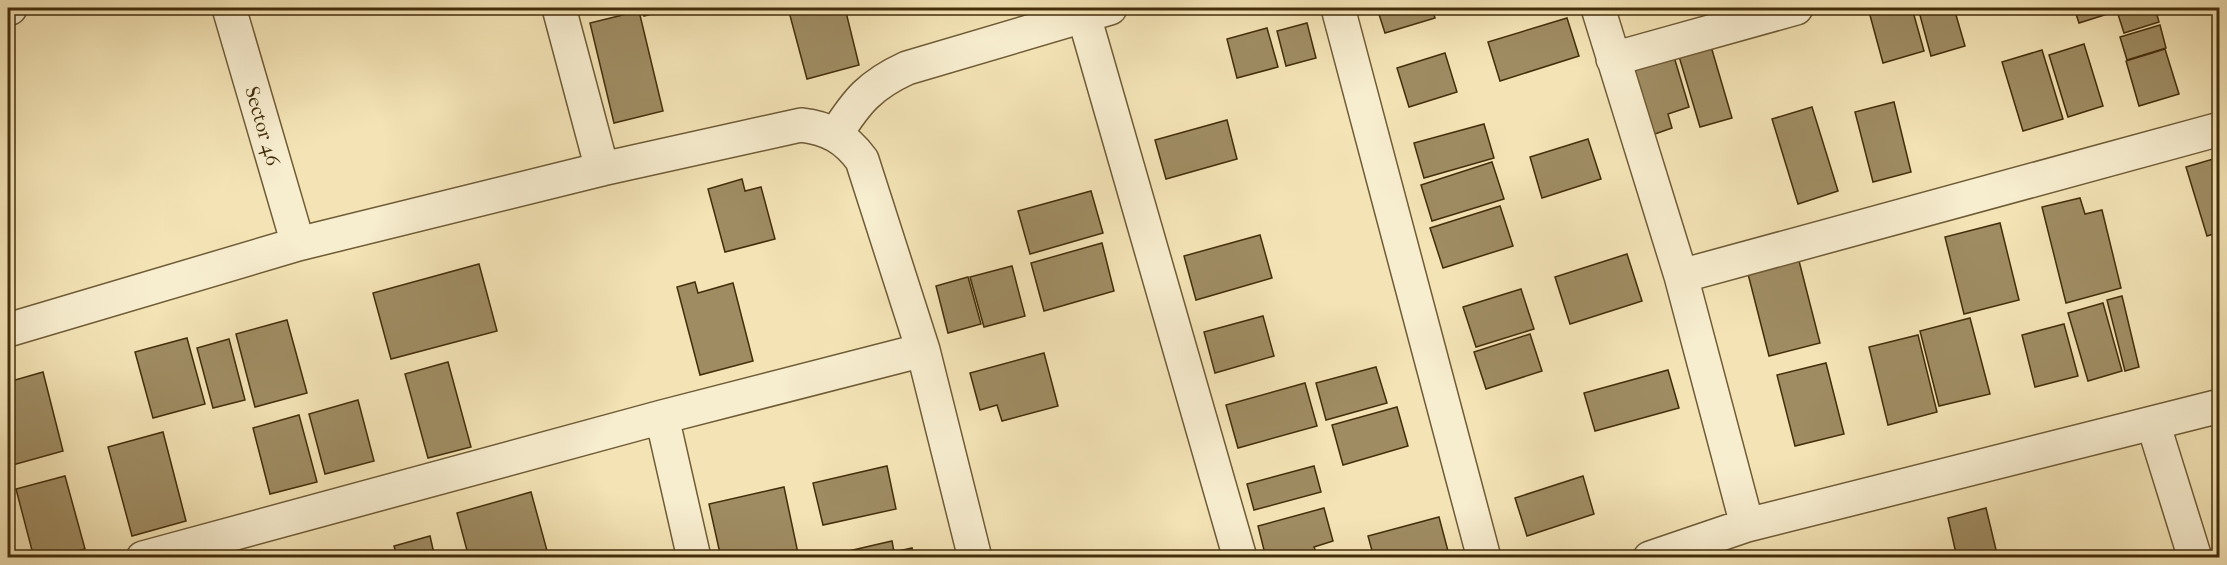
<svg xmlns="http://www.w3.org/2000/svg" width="2227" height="565" font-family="'IM FELL French Canon',serif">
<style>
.building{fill:#9f8c63;stroke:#432e0b;stroke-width:1.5}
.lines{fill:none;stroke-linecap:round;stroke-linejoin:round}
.minor-casing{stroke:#6f5b36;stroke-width:36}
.minor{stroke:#f7edcf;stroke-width:33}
.labels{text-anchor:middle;stroke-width:5;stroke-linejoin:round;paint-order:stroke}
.street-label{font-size:20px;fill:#432e0b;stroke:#f7edcf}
</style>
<rect width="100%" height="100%" fill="#f3e3b5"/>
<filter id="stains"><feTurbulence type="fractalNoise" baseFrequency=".00333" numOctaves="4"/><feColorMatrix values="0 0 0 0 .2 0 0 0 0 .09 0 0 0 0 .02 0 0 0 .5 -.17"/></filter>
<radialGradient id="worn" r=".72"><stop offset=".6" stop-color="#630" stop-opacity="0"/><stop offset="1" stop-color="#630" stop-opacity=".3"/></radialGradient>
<path class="building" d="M 641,8 L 675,8 L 644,16 Z
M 788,8 L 845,8 L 859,65 L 807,79 Z
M 1377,8 L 1432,8 L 1435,18 L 1385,33 Z
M 1868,8 L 1912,8 L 1924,51 L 1883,63 Z
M 1918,8 L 1954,8 L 1965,46 L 1931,56 Z
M 2074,8 L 2113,8 L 2114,12 L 2079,23 Z
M 2129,8 L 2155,8 L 2159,22 L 2124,33 L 2117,11 Z
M 639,11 L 663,111 L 614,123 L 590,23 Z
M 1567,18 L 1579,56 L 1500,81 L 1488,42 Z
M 1307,23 L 1316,58 L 1286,66 L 1277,31 Z
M 2160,25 L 2166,48 L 2127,60 L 2120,37 Z
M 1267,28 L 1278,67 L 1237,78 L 1227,39 Z
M 1710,43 L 1732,118 L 1700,127 L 1678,53 Z
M 2084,44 L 2103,106 L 2068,117 L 2049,55 Z
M 2165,49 L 2179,94 L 2139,106 L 2126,61 Z
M 1672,50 L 1689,107 L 1668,114 L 1672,128 L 1652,135 L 1631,62 Z
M 2042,50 L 2063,119 L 2023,131 L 2002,62 Z
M 1445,53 L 1457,92 L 1409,107 L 1397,68 Z
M 1894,102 L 1911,172 L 1873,182 L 1855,112 Z
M 1812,107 L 1838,191 L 1798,204 L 1772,119 Z
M 1227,120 L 1237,159 L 1166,179 L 1155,140 Z
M 1484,124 L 1494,158 L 1424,178 L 1414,143 Z
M 1588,139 L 1601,179 L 1542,198 L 1530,157 Z
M 2220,157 L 2220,232 L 2207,236 L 2186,167 Z
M 1492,162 L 1504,199 L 1432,221 L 1421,185 Z
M 742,179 L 745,191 L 761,187 L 775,239 L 725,252 L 708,189 Z
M 1091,191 L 1103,233 L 1030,254 L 1018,211 Z
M 2080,198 L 2085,214 L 2102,210 L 2121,288 L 2066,303 L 2042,207 Z
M 1500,206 L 1513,246 L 1443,268 L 1430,228 Z
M 2000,223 L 2019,300 L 1964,314 L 1945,237 Z
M 1260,235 L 1272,278 L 1196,300 L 1184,256 Z
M 1102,243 L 1114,291 L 1044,311 L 1031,263 Z
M 1627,254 L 1642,301 L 1570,324 L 1555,277 Z
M 1798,257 L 1820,343 L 1769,356 L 1747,270 Z
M 479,264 L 497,331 L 391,359 L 373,293 Z
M 1012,266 L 1025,316 L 984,327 L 970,277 Z
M 968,277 L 981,324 L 948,333 L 936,286 Z
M 695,282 L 698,293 L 733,283 L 753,361 L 700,375 L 677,287 Z
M 1521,289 L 1534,329 L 1476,347 L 1463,307 Z
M 2122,296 L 2139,367 L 2125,371 L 2107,300 Z
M 2103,303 L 2122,371 L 2088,381 L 2068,313 Z
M 1263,316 L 1274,356 L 1215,373 L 1204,332 Z
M 1970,318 L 1990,394 L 1939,406 L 1920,331 Z
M 287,320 L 307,393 L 255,407 L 236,334 Z
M 2064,324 L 2078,376 L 2035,387 L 2022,335 Z
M 1530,334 L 1542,371 L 1486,389 L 1474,352 Z
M 1918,335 L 1937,412 L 1888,425 L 1869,347 Z
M 187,338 L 205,404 L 153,418 L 135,352 Z
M 229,339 L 245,400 L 213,408 L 197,348 Z
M 1044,353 L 1058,406 L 1002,421 L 997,405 L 980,410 L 970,373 Z
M 448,362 L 471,447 L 428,458 L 405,374 Z
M 1826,363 L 1844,434 L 1795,446 L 1777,375 Z
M 1376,367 L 1387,403 L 1326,420 L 1316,383 Z
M 1668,370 L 1679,408 L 1595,431 L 1584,393 Z
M 43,372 L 63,451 L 9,466 L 8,382 Z
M 1305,383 L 1317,426 L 1238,448 L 1226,405 Z
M 358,400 L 374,461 L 325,474 L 309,414 Z
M 1397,407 L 1408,446 L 1343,465 L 1332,425 Z
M 299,415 L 317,482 L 270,494 L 253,428 Z
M 163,432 L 186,521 L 132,536 L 108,447 Z
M 887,466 L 896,509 L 823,525 L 813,483 Z
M 1314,466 L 1321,492 L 1254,510 L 1247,484 Z
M 65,476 L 85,549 L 51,558 L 34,558 L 16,489 Z
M 1583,476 L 1594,514 L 1527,536 L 1515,498 Z
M 784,487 L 799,558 L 721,558 L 709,504 Z
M 531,492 L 549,558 L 469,558 L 457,513 Z
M 2220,495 L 2220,521 L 2214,496 Z
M 1324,508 L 1333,541 L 1314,547 L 1316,552 L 1297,558 L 1266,558 L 1258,526 Z
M 1986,508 L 1998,558 L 1957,558 L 1948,518 Z
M 1439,517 L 1448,551 L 1427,558 L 1374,558 L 1368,536 Z
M 430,536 L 435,558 L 397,558 L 394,546 Z
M 892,541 L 894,552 L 912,548 L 914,558 L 832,558 L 831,555 Z
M 645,552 L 647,558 L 624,558 Z"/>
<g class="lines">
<g class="minor-casing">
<path id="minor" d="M 8,8 L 10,8
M 229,8 L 298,244
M 559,8 L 602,169
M 1338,8 L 1484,558
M 1598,8 L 1681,276 L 1747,525
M 1084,16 L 1240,558
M 1613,59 L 1796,8
M 836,134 C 857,101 870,85 907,68 L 1110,8
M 1681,276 L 2220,129
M 8,330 L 298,244 L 602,169 L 801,125 C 828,128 846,138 862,160 L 923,350 L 975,558
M 662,417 L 694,558
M 2153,423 L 2195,558
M 143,558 L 662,417 L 923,350
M 1650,558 L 1747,525 L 2220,406"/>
</g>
<use href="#minor" class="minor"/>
</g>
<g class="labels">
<g class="street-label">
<text transform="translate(263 126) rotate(74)" y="7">Sector 46</text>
</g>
</g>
<rect width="2227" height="565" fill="none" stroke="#f3e3b5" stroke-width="30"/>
<rect x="9" y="9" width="2209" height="547" fill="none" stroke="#432e0b" stroke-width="3"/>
<rect x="15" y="15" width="2197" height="535" fill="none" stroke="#432e0b" stroke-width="1.5"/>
<rect width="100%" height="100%" filter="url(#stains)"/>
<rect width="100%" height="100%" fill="url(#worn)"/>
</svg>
